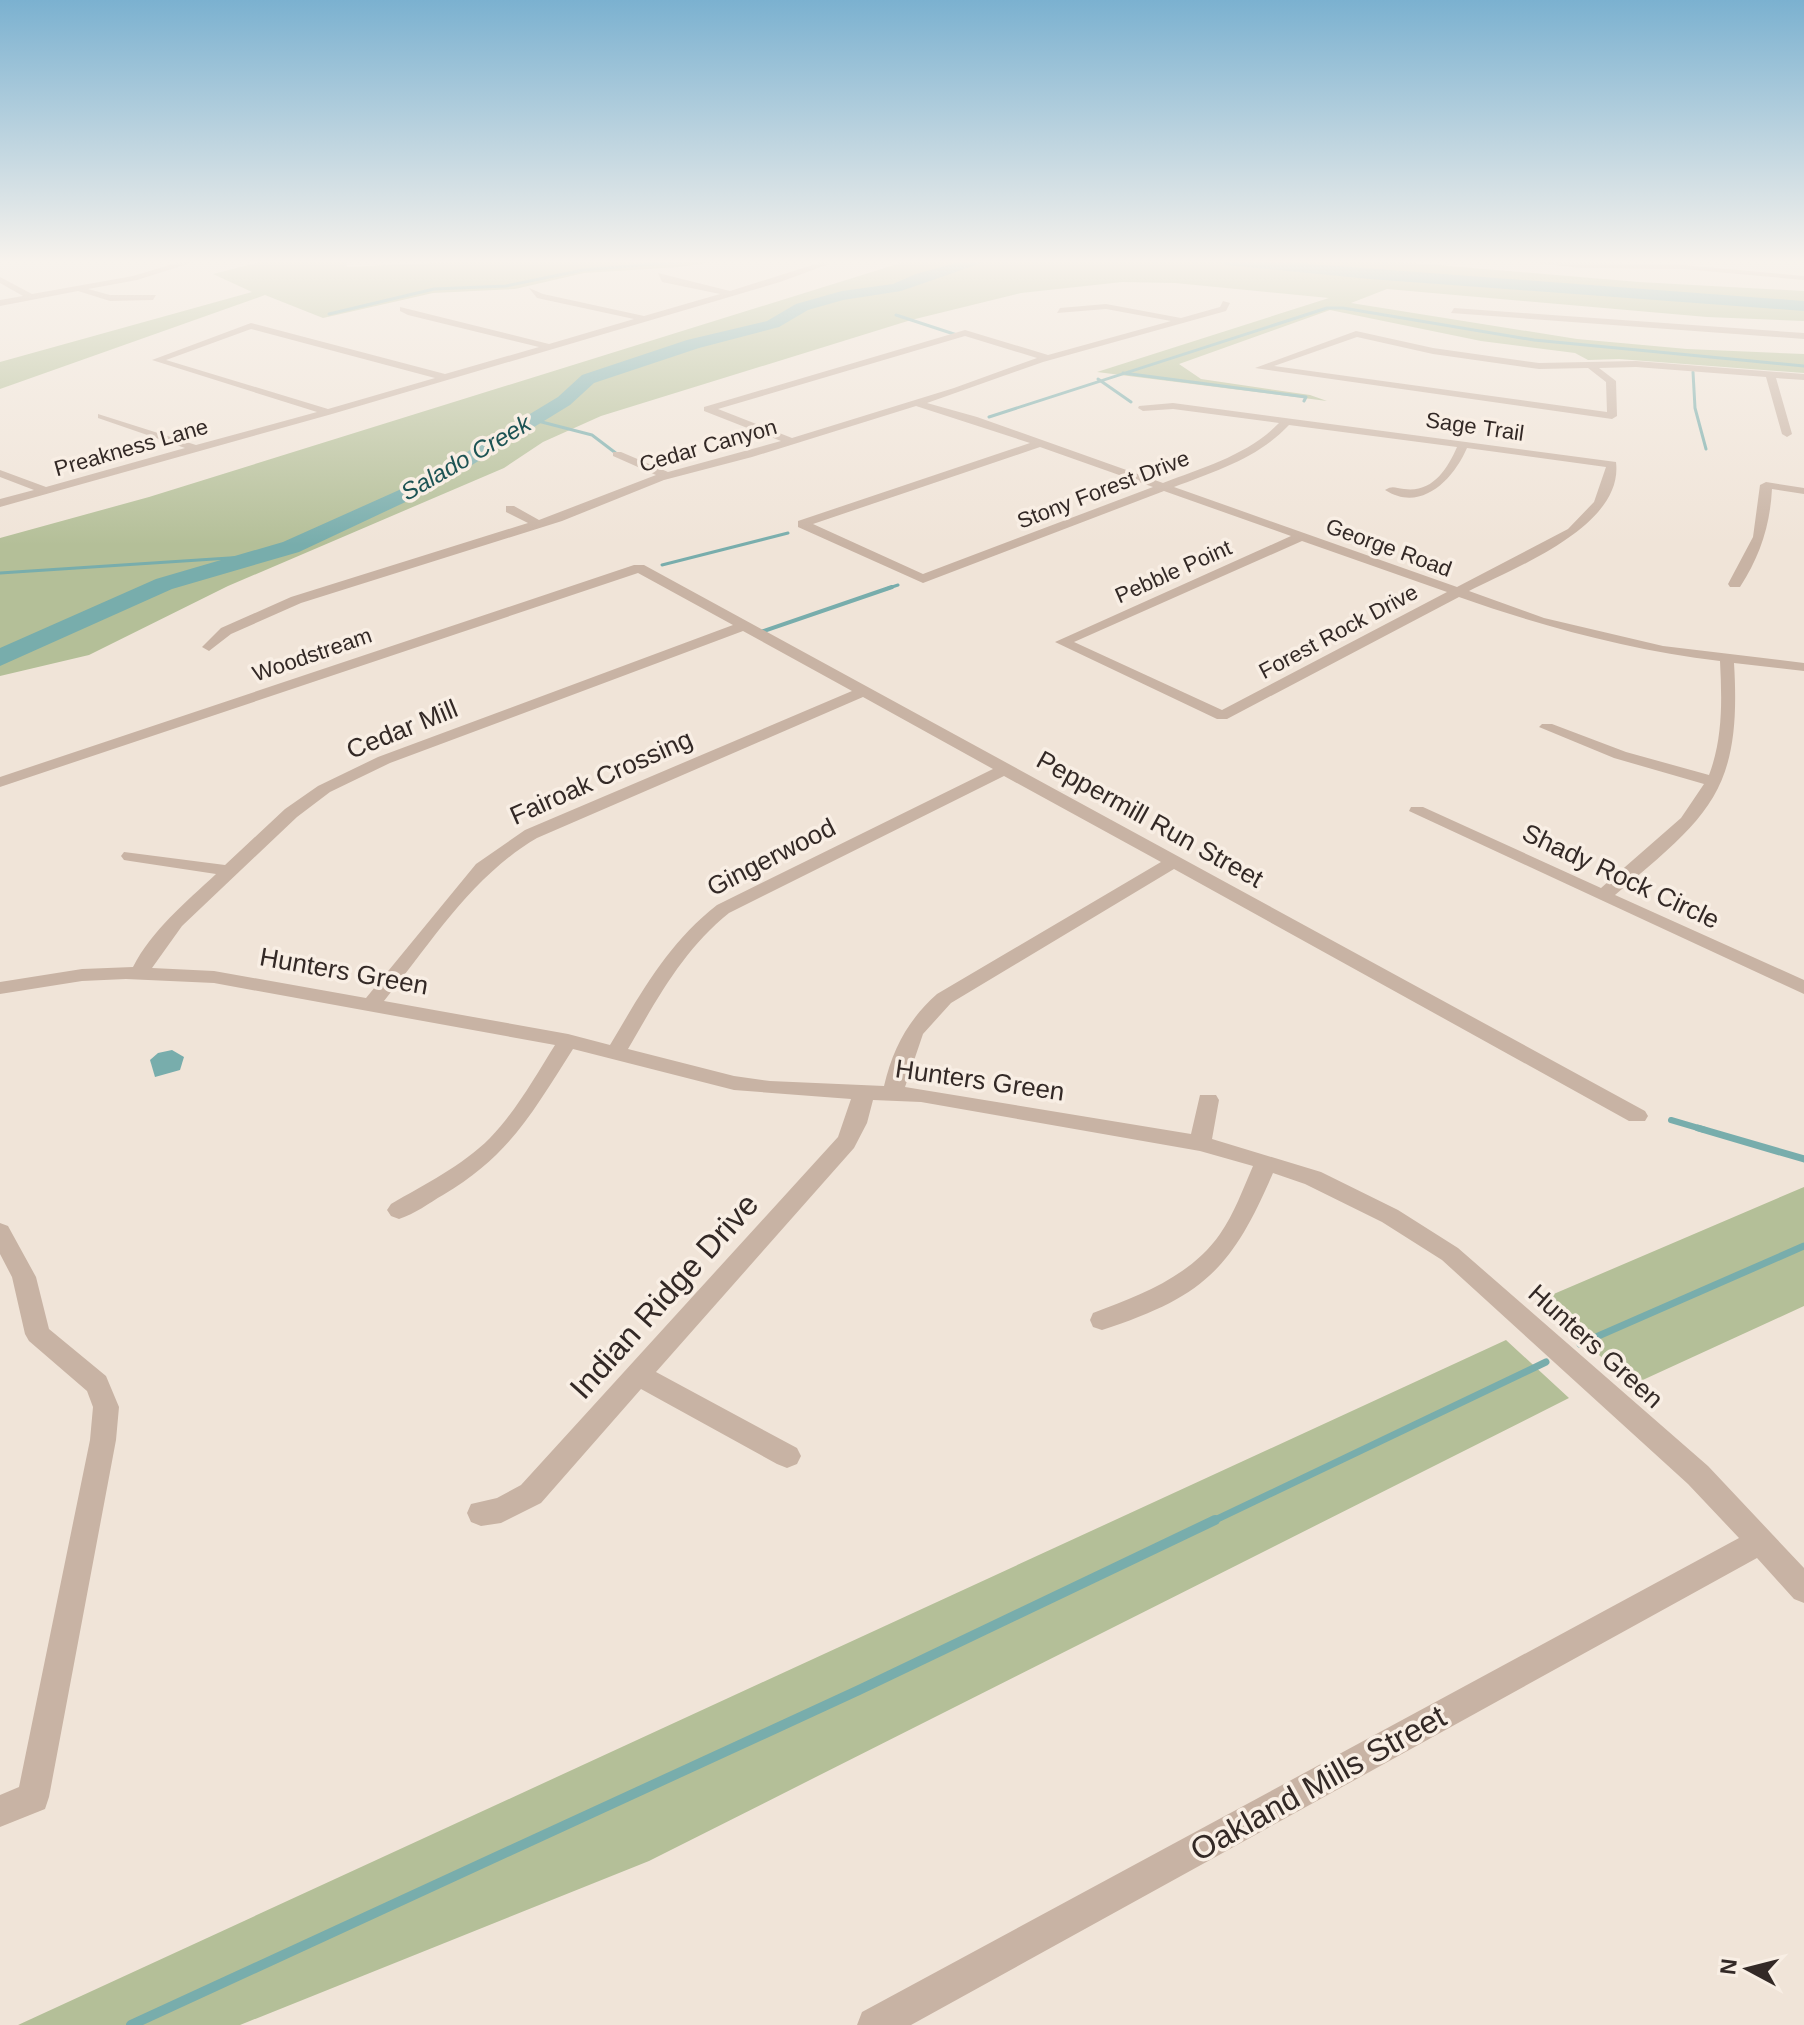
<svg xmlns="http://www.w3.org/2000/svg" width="1804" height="2025" font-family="Helvetica,sans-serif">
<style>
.green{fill:#b4bf98}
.water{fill:#78adac}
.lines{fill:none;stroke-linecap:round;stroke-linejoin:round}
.stream-far4{stroke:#78adac;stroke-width:3}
.stream-far3{stroke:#78adac;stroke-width:4}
.stream-far2{stroke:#78adac;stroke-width:6}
.stream-far1{stroke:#78adac;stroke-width:7}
.stream{stroke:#78adac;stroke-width:10}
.river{fill:#78adac;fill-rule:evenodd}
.minor{fill:#c8b3a4;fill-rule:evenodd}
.labels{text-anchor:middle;stroke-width:7;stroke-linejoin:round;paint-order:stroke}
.far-street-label{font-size:22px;fill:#332926;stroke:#f8eee4}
.far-water-label{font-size:24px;font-style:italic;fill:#1c5354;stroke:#f8eee4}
.street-label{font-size:26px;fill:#332926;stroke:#f8eee4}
.near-street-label{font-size:32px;fill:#332926;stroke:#f8eee4}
</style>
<rect width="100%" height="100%" fill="#f0e4d8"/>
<path class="green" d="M 264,261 L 346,261 L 347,267 L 475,261 L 722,261 L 679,267 L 584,273 L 515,289 L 433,293 L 323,318 L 265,295 L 0,389 L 0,362 L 252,292 L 213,274 Z
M 907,261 L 1390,261 L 1639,282 L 1804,291 L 1804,321 L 1707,317 L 1387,289 L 1351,303 L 1577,339 L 1687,349 L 1804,354 L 1804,373 L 1619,359 L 1588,360 L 1575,353 L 1481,341 L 1330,310 L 1179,364 L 1201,379 L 1310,395 L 1327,401 L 1097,372 L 1329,298 L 1175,283 L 1122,282 L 1021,293 L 911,320 L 601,416 L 543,442 L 504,468 L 228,586 L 89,655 L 0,676 L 0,538 L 149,497 Z
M 1804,1187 L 1804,1306 L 1634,1384 L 1535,1302 Z
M 1506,1340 L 1569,1398 L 649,1861 L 240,2025 L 18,2025 Z"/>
<path class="water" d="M 172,1050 L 184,1057 L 180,1070 L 155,1077 L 150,1060 L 158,1053 Z"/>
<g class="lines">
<path class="stream-far4" d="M 329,314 L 434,289 L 506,286 L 583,270 L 690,261
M 896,315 L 957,335
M 1693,372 L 1695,408 L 1706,449
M 1123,373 L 1306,397 L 1304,401
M 1098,379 L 1131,402
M 989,417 L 1327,308 L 1343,308 L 1534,340 L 1804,366
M 534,420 L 592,435 L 617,454
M 662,565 L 788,533
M 0,573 L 261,556
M 886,589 L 898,585"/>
<path class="stream-far3" d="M 758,633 L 892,587"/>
<path class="stream-far2" d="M 1671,1120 L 1705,1130"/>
<path class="stream-far1" d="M 1698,1128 L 1804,1159
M 1580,1344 L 1804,1246
M 1211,1522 L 1546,1362"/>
<path class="stream" d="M 131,2025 L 859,1690 L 1215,1520"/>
<path class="river" d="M 963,261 L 987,261 L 901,291 L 843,300 L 808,310 L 779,327 L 699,348 L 594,383 L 570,405 L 431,490 L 299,552 L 172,589 L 0,666 L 0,648 L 156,579 L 283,542 L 417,482 L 558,397 L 582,375 L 687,340 L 767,321 L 796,304 L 842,291 L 893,284 L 916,274 Z
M 1219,261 L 1270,261 L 1804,301 L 1804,311 L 1370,279 L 1226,265 Z"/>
<path class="minor" d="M 183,261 L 197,261 L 137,280 L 88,289 L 110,295 L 156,295 L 153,300 L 110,301 L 78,291 L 0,306 L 0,300 L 23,296 L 0,283 L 0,277 L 32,294 L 133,276 Z
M 1519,261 L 1683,265 L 1804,276 L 1804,280 L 1683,269 L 1580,268 Z
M 822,262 L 829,264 L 780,282 L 332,414 L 0,507 L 0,499 L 34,490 L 0,477 L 0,470 L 46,487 L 185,448 L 98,418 L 98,414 L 196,445 L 317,412 L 152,360 L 251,323 L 445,374 L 539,347 L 408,315 L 400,311 L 400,307 L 549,344 L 634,319 L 537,298 L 529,288 L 543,294 L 644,316 L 720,294 L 662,282 L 658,273 L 730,291 ZM 251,329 L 435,378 L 328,409 L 166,360 Z
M 1223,301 L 1230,303 L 1226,311 L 1043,362 L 927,403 L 977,417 L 1163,483 C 1204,467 1248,455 1279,423 L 1173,409 L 1143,411 L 1138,408 L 1139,406 L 1173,403 L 1616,462 C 1624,526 1516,567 1469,591 L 1544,618 L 1663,646 L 1804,663 L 1804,671 L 1734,663 C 1742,792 1709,816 1615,895 L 1804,980 L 1804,994 L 1409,811 L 1411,807 L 1423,807 L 1601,888 L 1681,818 L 1704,784 L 1614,758 L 1539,727 L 1542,724 L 1552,724 L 1626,752 L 1709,775 C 1723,738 1722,700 1720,661 C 1630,650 1544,627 1459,597 L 1227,719 L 1217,719 L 1055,642 L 1291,536 L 1164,491 L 923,583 L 798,527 L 798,521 L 1030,443 L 916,406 L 752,457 L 664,480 L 562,521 L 301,603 L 231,634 L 209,651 L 202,647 L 221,628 L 291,597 L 528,523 L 506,512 L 506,506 L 514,506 L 539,520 L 656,475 L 613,456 L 613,452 L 621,452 L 668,472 L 781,441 L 704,411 L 704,407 L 965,330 L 1048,355 L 1171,321 L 1106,309 L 1057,313 L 1060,308 L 1106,304 L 1181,318 L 1220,307 ZM 965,336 L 1037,358 L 954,388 L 792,438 L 718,409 ZM 1289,425 L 1457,447 C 1447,470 1432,493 1404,489 C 1395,488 1393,485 1385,490 C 1421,513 1453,480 1467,448 L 1606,467 L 1594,502 L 1568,529 L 1457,587 L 1174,487 C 1216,471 1258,458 1289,425 ZM 1040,447 L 1153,487 L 923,574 L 813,524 ZM 1302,541 L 1447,592 L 1222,710 L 1074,642 Z
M 1454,308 L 1804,333 L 1804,339 L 1451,313 Z
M 1356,331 L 1433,348 L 1539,363 L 1636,361 L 1804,374 L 1804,380 L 1776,378 L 1792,434 L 1787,437 L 1782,434 L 1766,377 L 1636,367 L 1599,368 L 1616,381 L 1617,416 L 1612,419 L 1255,368 ZM 1357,337 L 1433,354 L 1539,369 L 1588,368 L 1606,382 L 1607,412 L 1274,366 Z
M 1766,482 L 1804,488 L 1804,494 L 1772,489 C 1770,526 1760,556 1740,587 L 1730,587 L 1728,584 L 1753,537 L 1760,485 Z
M 634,565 L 644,565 L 1645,1111 L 1648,1116 L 1645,1121 L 1629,1121 L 1174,869 L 951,1003 L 923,1034 L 905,1087 L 1191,1134 L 1200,1095 L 1216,1095 L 1219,1100 L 1212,1139 L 1321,1172 L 1398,1210 L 1458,1248 L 1708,1466 L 1804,1568 L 1804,1603 L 1794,1599 L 1757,1558 L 911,2025 L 857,2025 L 862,2012 L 1739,1538 L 1688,1484 L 1442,1260 L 1382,1222 L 1305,1184 L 1273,1173 C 1232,1269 1203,1297 1102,1330 L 1093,1327 L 1090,1320 L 1093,1313 C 1140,1295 1190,1277 1220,1234 C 1234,1214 1243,1189 1253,1166 L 1200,1151 L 921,1102 L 873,1100 L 867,1123 L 854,1148 L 656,1372 L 797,1448 L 801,1456 L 797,1464 L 787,1468 L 777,1464 L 641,1389 L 541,1503 L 501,1523 L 481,1526 L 471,1522 L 467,1513 L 471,1504 L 497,1498 L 521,1485 L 838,1137 L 851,1099 L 734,1090 L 573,1049 C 532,1113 510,1155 443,1195 C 429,1203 415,1214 399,1219 L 391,1216 L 387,1210 L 391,1204 C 425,1184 462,1166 490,1138 C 516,1111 535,1077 555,1045 L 214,983 L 126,979 L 82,981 L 0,994 L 0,982 L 82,969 L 133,967 C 152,930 185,903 216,874 L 130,861 L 124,860 L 121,856 L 124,852 L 225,865 L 285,809 L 318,786 L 378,757 L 733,625 L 638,573 L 0,787 L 0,777 ZM 743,631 L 852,691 L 525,830 L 476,864 L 366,998 L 214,971 L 152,968 L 182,926 L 297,817 L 330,792 L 390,763 ZM 863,697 L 993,769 L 717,905 C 668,943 641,993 610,1045 L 568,1034 L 384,1001 C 431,943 472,876 537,838 ZM 1004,776 L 1161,862 L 937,994 C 908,1020 893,1048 884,1086 L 770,1081 L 734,1076 L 628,1049 C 657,999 683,950 729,913 Z
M 0,1223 L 8,1226 L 36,1277 L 49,1329 L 106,1376 L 119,1407 L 116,1440 L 49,1797 L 45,1809 L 0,1827 L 0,1795 L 19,1787 L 90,1440 L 93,1407 L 87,1391 L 29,1341 L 25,1334 L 12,1277 L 0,1254 Z"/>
</g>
<linearGradient id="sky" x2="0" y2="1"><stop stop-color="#7bb1d0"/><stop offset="0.48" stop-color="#f8f3ed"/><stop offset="1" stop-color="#f8f3ed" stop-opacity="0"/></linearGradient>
<rect width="1804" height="545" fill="url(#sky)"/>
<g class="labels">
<g class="far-street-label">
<text transform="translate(1475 426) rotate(8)" y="8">Sage Trail</text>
<text transform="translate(708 445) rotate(-16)" y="8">Cedar Canyon</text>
<text transform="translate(131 447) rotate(-16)" y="8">Preakness Lane</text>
<text transform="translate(1103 489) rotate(-21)" y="8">Stony Forest Drive</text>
<text transform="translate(1389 547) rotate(20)" y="8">George Road</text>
<text transform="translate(1173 571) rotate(-24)" y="8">Pebble Point</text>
<text transform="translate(1338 631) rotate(-28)" y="8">Forest Rock Drive</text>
<text transform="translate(312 654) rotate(-19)" y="8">Woodstream</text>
</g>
<g class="far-water-label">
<text transform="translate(466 458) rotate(-30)" y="8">Salado Creek</text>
</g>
<g class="street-label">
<text transform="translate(402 729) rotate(-22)" y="9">Cedar Mill</text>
<text transform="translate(601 777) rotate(-24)" y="9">Fairoak Crossing</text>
<text transform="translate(1150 819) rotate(29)" y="9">Peppermill Run Street</text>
<text transform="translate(771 857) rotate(-27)" y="9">Gingerwood</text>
<text transform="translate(1621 876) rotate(25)" y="9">Shady Rock Circle</text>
<text transform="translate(344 971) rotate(10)" y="9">Hunters Green</text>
<text transform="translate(980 1080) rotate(8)" y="9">Hunters Green</text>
<text transform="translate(1596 1346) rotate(42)" y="9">Hunters Green</text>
</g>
<g class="near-street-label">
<text transform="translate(664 1296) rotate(-48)" y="11">Indian Ridge Drive</text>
<text transform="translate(1318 1783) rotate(-29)" y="11">Oakland Mills Street</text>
</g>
</g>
<g transform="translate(1748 1969) rotate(277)" stroke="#f8eee4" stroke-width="6" paint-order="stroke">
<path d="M0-6L14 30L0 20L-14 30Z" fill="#332926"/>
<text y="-12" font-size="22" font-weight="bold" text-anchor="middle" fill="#332926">N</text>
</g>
</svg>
